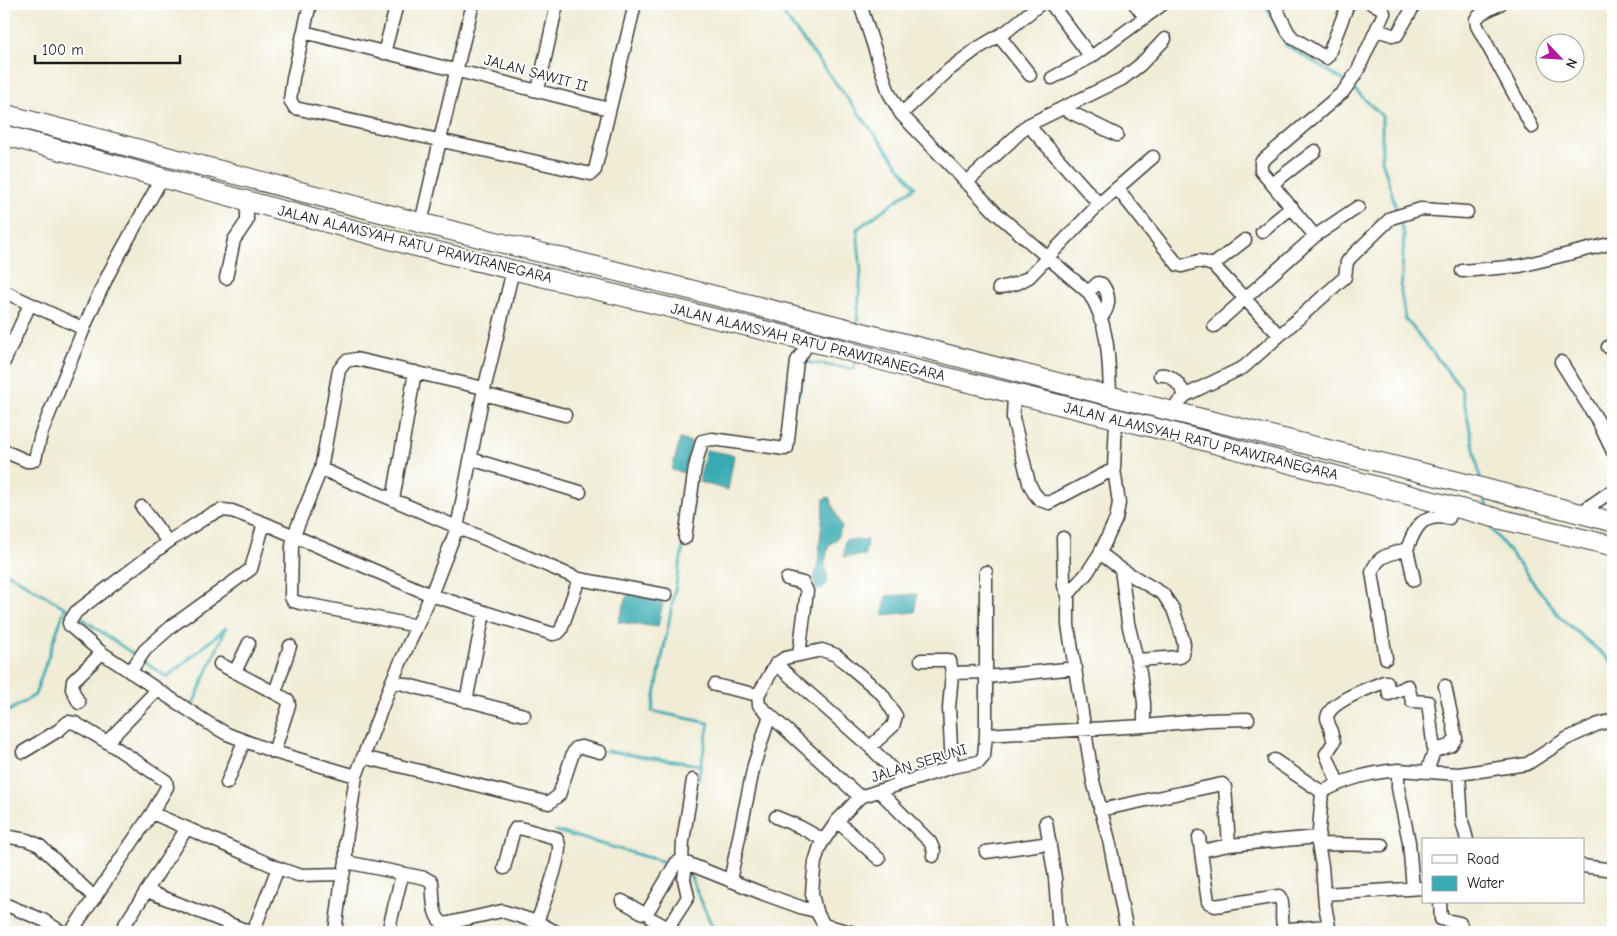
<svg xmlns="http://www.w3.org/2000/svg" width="1617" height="936" font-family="'Comic Neue',sans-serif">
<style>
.water{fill:#39abb2;stroke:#2a6467}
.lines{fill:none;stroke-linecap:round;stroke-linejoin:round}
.stream{stroke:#39abb2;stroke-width:3}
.minor-casing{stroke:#3c3b38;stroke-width:15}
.highway-casing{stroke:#3c3b38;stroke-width:21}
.minor{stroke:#fff;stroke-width:12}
.highway{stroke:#fff;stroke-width:19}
.labels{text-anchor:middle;stroke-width:4;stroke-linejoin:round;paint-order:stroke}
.street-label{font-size:15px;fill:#1c1c1c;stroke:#fff}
</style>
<rect width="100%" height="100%" fill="#fff"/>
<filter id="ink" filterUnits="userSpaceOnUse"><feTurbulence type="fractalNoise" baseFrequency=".02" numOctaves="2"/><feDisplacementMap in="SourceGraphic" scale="10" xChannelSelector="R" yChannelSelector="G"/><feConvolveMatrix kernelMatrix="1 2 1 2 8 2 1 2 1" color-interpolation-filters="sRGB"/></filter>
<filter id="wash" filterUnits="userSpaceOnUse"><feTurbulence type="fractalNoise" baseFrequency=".0096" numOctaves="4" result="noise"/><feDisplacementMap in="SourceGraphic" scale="20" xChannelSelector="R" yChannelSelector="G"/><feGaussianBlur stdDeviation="1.12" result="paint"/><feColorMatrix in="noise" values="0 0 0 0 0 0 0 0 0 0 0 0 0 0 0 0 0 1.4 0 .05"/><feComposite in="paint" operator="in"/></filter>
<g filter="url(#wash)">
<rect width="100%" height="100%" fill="#f0ecd5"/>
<path class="water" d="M 680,439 L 691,442 L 684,473 L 672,470 Z
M 706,450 L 734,455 L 728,490 L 699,482 Z
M 829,497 L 842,527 L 836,540 L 829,545 C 828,551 826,556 825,562 C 824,571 832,581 822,589 L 816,589 L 814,579 L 818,563 L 824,499 Z
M 845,540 L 867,540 L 865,555 L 844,557 Z
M 628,594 L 663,602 L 658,627 L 618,622 Z
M 917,594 L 915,612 L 883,615 L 886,596 Z"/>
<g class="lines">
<path class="stream" d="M 777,4 L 790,23 L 915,187 L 857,229 L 861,271 L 857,325
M 1265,4 L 1286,45 L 1346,82
M 1351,86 L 1382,116 L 1382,159 L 1397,212
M 1399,218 L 1404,234 L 1401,292 L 1405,318 L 1461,388 L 1481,481
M 799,394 L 804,362 L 854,369 L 855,361
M 1484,495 L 1487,508
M 1490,524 L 1491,528 L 1560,617 L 1613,663
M 684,542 L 652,711 L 709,723 L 698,780
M 4,571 L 72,612
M 77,615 L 136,656
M 141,659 L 167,677 L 226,628 L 193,704
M 4,714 L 35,695 L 65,608
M 606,751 L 700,765
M 556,831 L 668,863
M 690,875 L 712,926 L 740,929 L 740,932"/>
</g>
</g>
<g filter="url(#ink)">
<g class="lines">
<g class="minor-casing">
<path id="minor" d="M 310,4 L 293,78 L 290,100 L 295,108 L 591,174 L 595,170 L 635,4
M 860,4 L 889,93 L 901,114 L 996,213 L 1088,292 C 1109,321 1109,362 1110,396
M 1051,4 L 1091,57
M 1135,4 L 1145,17
M 1274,4 L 1288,32 L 1293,38 L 1326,58 L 1328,56 L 1348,4
M 1500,4 L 1482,13 L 1476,19 L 1477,26 L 1532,127
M 1377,30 L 1392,35 L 1397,35 L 1415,4
M 304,32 L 609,109
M 999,36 L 1030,75
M 384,53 L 397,4
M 1052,78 L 1091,57 L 1163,4
M 538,90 L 557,4
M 1062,108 L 1117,135
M 901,114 L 950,69 L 978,48 L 1007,31 L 1040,4
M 1028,125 L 1099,204
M 966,183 L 1028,125 L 1122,79 L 1140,65 L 1165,39
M 1272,184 L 1315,151
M 1117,188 L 1178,265 L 1182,266 L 1199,261 L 1213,265 L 1279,335
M 421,223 C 438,150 454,76 473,4
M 1262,232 L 1292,207
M 1315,236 L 1358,207
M 1213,265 L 1245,240
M 1462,271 L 1520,266 L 1613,243
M 226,278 L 234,240 L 247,221 L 247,211 L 243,199
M 999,288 L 1018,283 L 1029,277 L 1099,204 L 1153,157
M 1088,292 L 1098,283 L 1102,284 C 1111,296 1110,308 1100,319
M 7,293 L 84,329
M 1214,326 L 1315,236 L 1261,171 L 1261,162 L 1343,92 L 1357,72 L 1384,13 L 1380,7 L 1372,4
M 1608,347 L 1613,345
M 4,362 L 30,304
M 1561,362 L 1598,421 L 1613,452
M 1160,375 C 1173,373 1179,386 1186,395
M 483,394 L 565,415
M 1014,394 L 1013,418 L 1029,483 L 1034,493 L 1040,500 L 1049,503 L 1114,469
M 1171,410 L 1186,395 L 1244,367 L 1345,277 L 1347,262 L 1350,258 L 1391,218 L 1421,209 L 1467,212
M 1116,418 L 1114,469 L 1119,503 L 1116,519 L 1100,553 L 1087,573 L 1078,583 L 1068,595 L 1068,625 L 1093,781 L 1109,840 L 1127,932
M 4,451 L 27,461 L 32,461 L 35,459 L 41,434 L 91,311 L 109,273 L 162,178
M 471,459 L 580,492
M 321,469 L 579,579 L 666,595
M 393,500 L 415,372
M 142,507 L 168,542
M 1580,513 L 1613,490
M 685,538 L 695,467 L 702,441 L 712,439 L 785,449 L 787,448 L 797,361 L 809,342
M 1063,538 L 1064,586 L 1068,595
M 1407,549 L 1414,580
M 1100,553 L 1121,569 L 1163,594 L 1173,609 L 1180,629 L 1184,644 L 1183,655 L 1180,657 L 1137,660
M 1121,569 L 1128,623 L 1140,673 L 1144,703 L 1144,726
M 787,579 L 803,583 L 807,591 L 799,655
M 417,626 L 300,603 L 293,601 L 291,597 L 292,546 L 294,535 L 321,469 L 339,370 L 346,361 L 356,359 L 484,388
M 1386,658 L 1372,572 C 1378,554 1390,555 1407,549 C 1416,526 1421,514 1449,518 L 1452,507
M 921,660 L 948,660 L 950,661 L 952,673
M 220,664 L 275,693
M 776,664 L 870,747 L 905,782
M 130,672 L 145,650 L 172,626 L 251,569 L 264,523
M 235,672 L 249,643
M 986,677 L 1076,668
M 392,681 L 524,715
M 715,685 L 758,695
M 466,701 L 484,613
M 79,703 L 72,689 L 73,681 L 102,653
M 986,735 L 1144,726 L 1208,720 L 1248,719
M 107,742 L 157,690
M 23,752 L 59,730 L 68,722 L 75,723 L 107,742 L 166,781 L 167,787 L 152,813
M 274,752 L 289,705 L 288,700 L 275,693 L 290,646
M 363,757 L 549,803 L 559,795 L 573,753 L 576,748 L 582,747 L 600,752
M 1274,760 L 1322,792
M 952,767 L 949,708 L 952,673 L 986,672
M 1427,772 L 1434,751 L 1451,745 L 1456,738 L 1445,686
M 1459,774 L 1462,821 L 1467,840
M 356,776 L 274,752 L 227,734 L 208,723 L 102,653 L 70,626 L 69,623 L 76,612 L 168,542 L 208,516 L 222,510 L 232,511 L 264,523 L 431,595 L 553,634 L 558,633 L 561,630 L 579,579
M 693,780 L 683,841 L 682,860 L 684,862 L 764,894 L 803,908 L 816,911
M 227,783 L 244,741
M 1338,783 L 1326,754 L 1334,742 L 1327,718 C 1329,701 1370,688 1384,682 L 1387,682 L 1389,694 L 1408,686 L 1412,701 L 1428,702 L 1434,751
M 879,791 L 930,842 L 934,851 L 933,856
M 860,797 L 759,705 L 758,695 L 776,664 L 785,658 L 822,650 L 836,655 L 868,682 L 882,694 L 896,716 L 893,726 L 870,747
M 1100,810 L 1222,784 L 1225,787 L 1229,845 L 1318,837
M 776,817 L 800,827 L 824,840
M 837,821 L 879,859
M 1046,822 L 1055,878 L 1059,932
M 4,836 L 27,840 L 39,845 L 95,898
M 1199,837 L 1208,902 L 1215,906 L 1279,896 C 1286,904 1279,918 1284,928 L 1289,929 L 1328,926
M 1318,844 L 1382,845
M 1201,851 L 1229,845
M 986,852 L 1050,843
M 346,862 L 346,841 L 356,776 L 392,681 L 431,595 L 457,528 L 483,394 L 513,270
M 1583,866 L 1613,870
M 504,868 L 513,833 L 516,828 L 520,828 L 556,838 C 558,841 559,842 559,846 C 560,862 543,906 537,922
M 730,881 L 754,765 L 770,715
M 1413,889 L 1409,842 L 1398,788 L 1398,770 L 1459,774 L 1527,764 L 1566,739 L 1596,725 L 1613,720
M 147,891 L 250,932
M 1324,894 L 1423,888
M 622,901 L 643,913 L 647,913 L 676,863 L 682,860
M 1440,902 L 1441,919 L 1460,923 L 1463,932
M 4,904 L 43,920 L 62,932
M 652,919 L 674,931
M 824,925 L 851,932
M 668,928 L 688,897 L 684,879 L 686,864
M 71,932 L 152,813 L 278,868 L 298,875 L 343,874
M 120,932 L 187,828
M 253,932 L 278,868
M 335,932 L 341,885 L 346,862 L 425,878 L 432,882 C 434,896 431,917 444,924 L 502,911 L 537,922 L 556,932
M 388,932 L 402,875
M 823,932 L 824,925 L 816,911 L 812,894 L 813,880 L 815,862 L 820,846 L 837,821 L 860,797 L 952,767 L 979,762 L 984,756 L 986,735 L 986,572
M 1330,932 L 1325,905 L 1322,866 L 1318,844 L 1322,792 C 1348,778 1369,773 1398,770"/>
</g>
<g class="highway-casing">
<path id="highway" d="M 4,114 L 421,223 L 833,325 L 1110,396 L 1464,483 L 1613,522
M 4,135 L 414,246 L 833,347 L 905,367 L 1167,431 L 1496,518 L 1613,546"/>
</g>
<use href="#minor" class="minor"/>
<use href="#highway" class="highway"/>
</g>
</g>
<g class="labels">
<g class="street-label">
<text transform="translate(536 73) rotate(15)" y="5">JALAN SAWIT II</text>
<text transform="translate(415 244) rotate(14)" y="5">JALAN ALAMSYAH RATU PRAWIRANEGARA</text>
<text transform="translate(808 342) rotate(14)" y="5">JALAN ALAMSYAH RATU PRAWIRANEGARA</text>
<text transform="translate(1201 441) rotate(14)" y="5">JALAN ALAMSYAH RATU PRAWIRANEGARA</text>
<text transform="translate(919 763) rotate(-17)" y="5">JALAN SERUNI</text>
</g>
</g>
<rect width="1617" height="936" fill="none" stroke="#fff" stroke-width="20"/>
<rect x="1422" y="838" width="162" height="65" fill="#ffffff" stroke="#a4a4a4"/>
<rect x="1432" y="855" width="25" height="8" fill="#ffffff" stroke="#a4a4a4"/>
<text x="1467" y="864" font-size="15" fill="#1c1c1c">Road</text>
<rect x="1432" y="876" width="25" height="15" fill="#39abb2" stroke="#a4a4a4"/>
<text x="1467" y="888" font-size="15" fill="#1c1c1c">Water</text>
<g transform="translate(1560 58) rotate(115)"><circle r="24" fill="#ffffff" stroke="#a4a4a4"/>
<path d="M0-4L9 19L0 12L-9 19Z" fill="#b5179e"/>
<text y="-8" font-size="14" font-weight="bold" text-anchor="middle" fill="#1c1c1c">N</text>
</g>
<path d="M35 55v8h145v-8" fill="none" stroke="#1c1c1c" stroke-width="2.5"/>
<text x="42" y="55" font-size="15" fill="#1c1c1c" stroke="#ffffff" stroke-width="4" paint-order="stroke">100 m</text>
</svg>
